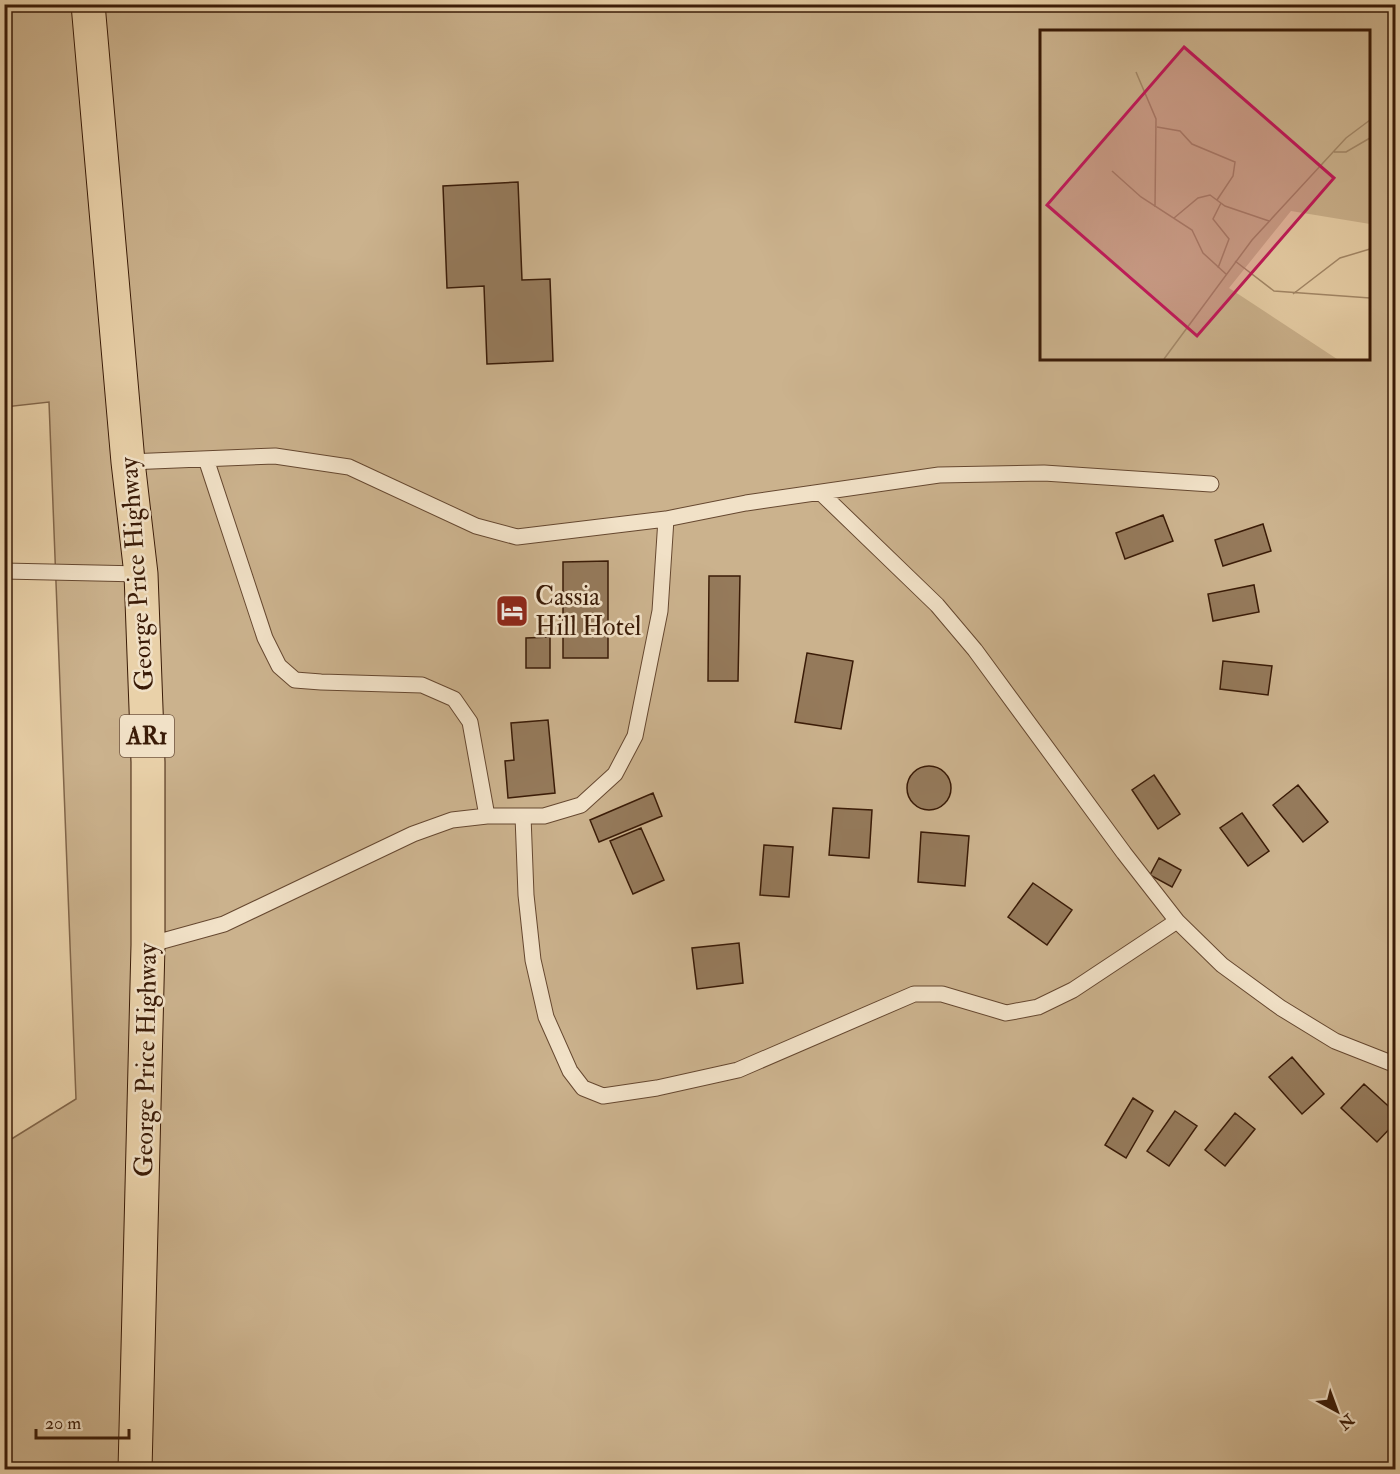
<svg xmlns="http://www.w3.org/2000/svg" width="1400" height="1474" font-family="'IM FELL Double Pica',serif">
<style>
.green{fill:#cbb28d;stroke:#82664a;stroke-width:1.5;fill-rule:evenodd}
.building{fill:#957a5b;stroke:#3a1b07;stroke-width:1.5}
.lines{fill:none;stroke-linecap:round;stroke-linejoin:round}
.lane-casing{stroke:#664830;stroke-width:17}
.highway-casing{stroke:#3a1b07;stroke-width:35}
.lane{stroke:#f1e1c7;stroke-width:15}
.highway{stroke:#e9d1a9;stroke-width:33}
.labels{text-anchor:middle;stroke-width:5;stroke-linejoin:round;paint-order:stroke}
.shield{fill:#f1e1c7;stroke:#715641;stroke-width:1.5}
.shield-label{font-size:24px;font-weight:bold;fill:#3a1b07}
.street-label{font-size:26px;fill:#3a1b07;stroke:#f1e1c7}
.poi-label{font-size:26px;fill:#3a1b07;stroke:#f1e1c7;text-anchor:start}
.inset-road{fill:none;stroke:#a38868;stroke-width:1.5}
.view{fill:#c2185b;fill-opacity:0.15;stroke:#c2185b;stroke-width:3}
.inset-edge{fill:none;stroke:#3a1b07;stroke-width:3}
</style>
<rect width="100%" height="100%" fill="#e9d1a9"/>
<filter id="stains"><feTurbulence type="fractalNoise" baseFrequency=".00333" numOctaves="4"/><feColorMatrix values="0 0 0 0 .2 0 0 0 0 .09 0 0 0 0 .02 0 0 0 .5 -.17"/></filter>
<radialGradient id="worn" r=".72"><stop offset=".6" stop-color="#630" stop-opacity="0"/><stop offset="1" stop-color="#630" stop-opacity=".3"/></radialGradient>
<path class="green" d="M 5,5 L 1395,5 L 1395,1469 L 5,1470 L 5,1143 L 76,1099 L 49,402 L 5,407 ZM 1042,32 L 1368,32 L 1368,358 L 1042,358 Z"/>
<path class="building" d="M 518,182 L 522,280 L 550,279 L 553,361 L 487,364 L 484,286 L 447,288 L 443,186 Z
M 1163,515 L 1173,541 L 1125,559 L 1116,533 Z
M 1263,524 L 1271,551 L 1223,566 L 1215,540 Z
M 608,561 L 608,658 L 563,658 L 563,562 Z
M 709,576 L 740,576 L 738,681 L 708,681 Z
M 1254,585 L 1259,612 L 1213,621 L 1208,594 Z
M 550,637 L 550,668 L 526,668 L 526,638 Z
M 807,653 L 853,661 L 841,729 L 795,722 Z
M 1223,661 L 1272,666 L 1268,695 L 1220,689 Z
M 548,720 L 555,793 L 508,798 L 505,761 L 514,760 L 511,723 Z
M907 788a22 22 0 1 1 44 0a22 22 0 1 1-44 0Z
M 1154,775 L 1180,814 L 1158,829 L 1132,790 Z
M 1298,785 L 1328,822 L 1303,842 L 1273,805 Z
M 653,793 L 662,816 L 599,842 L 590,820 Z
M 833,808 L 872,810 L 869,858 L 829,855 Z
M 1242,813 L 1269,851 L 1248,866 L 1220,828 Z
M 641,828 L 664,880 L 633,894 L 610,841 Z
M 921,832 L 969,836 L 965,886 L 918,882 Z
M 764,845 L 793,847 L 789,897 L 760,895 Z
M 1159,858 L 1181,870 L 1172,887 L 1150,875 Z
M 1033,883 L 1072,910 L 1047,945 L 1008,917 Z
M 739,943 L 743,983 L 697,989 L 692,948 Z
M 1292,1057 L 1324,1094 L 1302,1114 L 1269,1077 Z
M 1364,1084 L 1396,1113 L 1396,1122 L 1377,1142 L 1341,1108 Z
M 1133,1098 L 1153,1111 L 1126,1158 L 1105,1145 Z
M 1175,1111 L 1197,1126 L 1169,1166 L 1147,1151 Z
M 1235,1113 L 1255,1129 L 1225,1166 L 1205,1150 Z"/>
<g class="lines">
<g class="lane-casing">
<path id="lane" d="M 206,459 L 265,638 L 279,666 L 295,680 L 321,682 L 422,685 L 454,699 L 470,722 L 487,816
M 128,462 L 275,456 L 349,467 L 476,526 L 517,537 L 666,519 L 746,503 L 939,475 L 1044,473 L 1211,484
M 821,493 L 937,605 L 975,650 L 1124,853 L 1177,921 L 1222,965 L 1281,1008 L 1335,1041 L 1396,1065
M 4,571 L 141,574
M 523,816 L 526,895 L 533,960 L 546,1017 L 570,1071 L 583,1088 L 603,1096 L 657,1088 L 738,1070 L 914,994 L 942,994 L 1006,1013 L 1038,1007 L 1073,990 L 1177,921
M 148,945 L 224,924 L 413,834 L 452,820 L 487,816 L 544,816 L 581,805 L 615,774 L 635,736 L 660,611 L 666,519"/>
</g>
<g class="highway-casing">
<path id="highway" d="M 88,4 L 128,462 L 141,574 L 148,762 L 148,945 L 135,1470"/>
</g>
<use href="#lane" class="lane"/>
<use href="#highway" class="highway"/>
</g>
<defs>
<g id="hotel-square" transform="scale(1.725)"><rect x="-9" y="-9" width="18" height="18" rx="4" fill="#8f2418" stroke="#f1e1c7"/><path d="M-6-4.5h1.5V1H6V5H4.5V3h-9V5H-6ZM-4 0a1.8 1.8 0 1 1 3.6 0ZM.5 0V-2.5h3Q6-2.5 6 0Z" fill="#fff"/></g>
</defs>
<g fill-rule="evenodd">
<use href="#hotel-square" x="512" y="611"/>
</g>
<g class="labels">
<rect class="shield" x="120" y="715" width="54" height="42" rx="4.5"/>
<g class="shield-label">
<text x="147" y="744">AR1</text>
</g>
<g class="street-label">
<text transform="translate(136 574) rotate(-94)" y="9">George Price Highway</text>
<text transform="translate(145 1060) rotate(-89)" y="9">George Price Highway</text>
</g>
<g class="poi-label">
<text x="535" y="605">Cassia<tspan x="535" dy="30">Hill Hotel</tspan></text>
</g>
</g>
<g transform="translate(1040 30)">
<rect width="330" height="330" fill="#e9d1a9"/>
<path d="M 0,1 L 330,1 L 330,194 L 251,181 L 189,258 L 297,329 L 0,329 Z" fill="#cbb28d"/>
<path class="inset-road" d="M 96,42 L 116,89 L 115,177M 117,97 L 140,101 L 152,114 L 195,132 L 193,146 L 177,170M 294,122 L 306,122 L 330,108M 72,141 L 101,167 L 152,200 L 163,223 L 186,244M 134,188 L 158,168 L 170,165 L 185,176 L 229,191M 195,231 L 234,261 L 330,268M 178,238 L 189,209 L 173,189 L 181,173M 253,264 L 300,228 L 330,219M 124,329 L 212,210 L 306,108 L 330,90"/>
<path class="view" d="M 144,17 L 294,148 L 157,306 L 7,175 Z"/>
<rect width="330" height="330" class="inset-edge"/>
</g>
<rect width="1400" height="1474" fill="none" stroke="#e9d1a9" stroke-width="24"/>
<rect x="6" y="6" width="1388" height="1462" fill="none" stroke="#3a1b07" stroke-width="3"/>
<rect x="12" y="12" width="1376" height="1450" fill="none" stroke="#3a1b07" stroke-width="1.5"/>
<g transform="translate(1337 1411) rotate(139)" stroke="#f1e1c7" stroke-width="4.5" paint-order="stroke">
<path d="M0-4.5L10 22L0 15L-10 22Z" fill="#3a1b07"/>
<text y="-9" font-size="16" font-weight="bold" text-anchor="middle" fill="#3a1b07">N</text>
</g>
<path d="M36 1429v9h93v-9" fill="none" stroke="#3a1b07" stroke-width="3"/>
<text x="45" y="1429" font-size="18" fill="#3a1b07" stroke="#f1e1c7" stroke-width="4.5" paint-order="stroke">20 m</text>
<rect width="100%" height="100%" filter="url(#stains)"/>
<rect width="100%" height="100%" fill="url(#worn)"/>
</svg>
